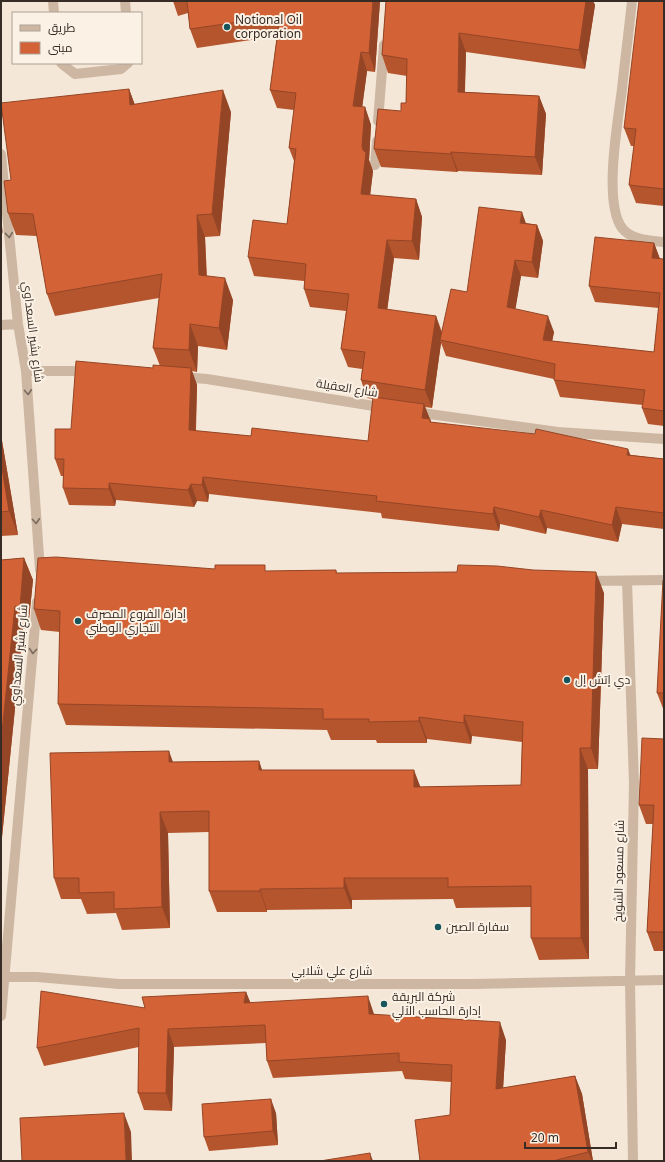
<svg xmlns="http://www.w3.org/2000/svg" width="665" height="1162" font-family="'Noto Sans',Cairo,sans-serif">
<style>
.lines{fill:none;stroke-linecap:round;stroke-linejoin:round}
.service{stroke:#cdb7a2;stroke-width:10}
.minor{stroke:#cdb7a2;stroke-width:10}
.wall{fill:#b5552e}
.shaded-wall{fill:#944526}
.building{fill:#d36336;stroke:#944526}
.oneway{stroke:#7a6a5d}
.poi-dot{fill:#17555c;stroke:#fbf1e4;stroke-width:1.5}
.labels{text-anchor:middle;stroke-width:4;stroke-linejoin:round;paint-order:stroke}
.poi-label{font-size:12px;fill:#372b25;stroke:#fbf1e4;text-anchor:start}
.street-label{font-size:12px;fill:#372b25;stroke:#fbf1e4}
</style>
<rect width="100%" height="100%" fill="#f4e7d7"/>
<g class="lines">
<path class="service" d="M 53,1 L 54,13
M 125,1 L 126,13
M 61,63 L 75,74 L 121,69 L 128,63"/>
<path class="minor" d="M 632,1 C 629,30 625,60 622,89 C 618,121 603,202 622,228 C 631,240 650,241 664,242
M 378,121 L 384,45
M 1,154 L 18,324 L 26,371 L 40,570
M 375,165 L 377,141
M 1,325 L 18,324
M 26,371 L 88,371
M 182,377 L 207,379 L 386,408
M 415,412 L 558,432 L 664,439
M 587,581 L 664,580
M 627,581 L 634,783 L 630,981 L 633,1161
M 1,977 L 37,977 L 119,984 L 474,984 L 664,980
M 1,1016 L 37,602"/>
</g>
<path class="wall" d="M 173,1 L 380,1 L 375,72 L 367,71 L 362,107 L 365,107 L 371,125 L 369,160 L 373,171 L 370,195 L 416,199 L 422,217 L 419,260 L 394,258 L 387,310 L 436,316 L 442,332 L 467,292 L 526,223 L 537,225 L 543,241 L 538,278 L 521,276 L 515,309 L 554,332 L 552,341 L 654,352 L 659,308 L 595,302 L 589,286 L 654,243 L 660,259 L 664,259 L 664,426 L 648,424 L 642,408 L 643,405 L 560,397 L 554,380 L 554,379 L 446,356 L 441,343 L 432,408 L 425,407 L 431,422 L 631,455 L 664,459 L 664,529 L 622,524 L 618,542 L 547,528 L 546,534 L 500,524 L 499,531 L 382,518 L 381,513 L 209,494 L 208,502 L 197,501 L 194,507 L 116,500 L 115,506 L 69,505 L 63,488 L 63,476 L 61,476 L 55,459 L 71,429 L 153,368 L 160,366 L 153,348 L 159,298 L 55,316 L 47,294 L 37,236 L 16,235 L 8,213 L 11,180 L 129,89 L 135,105 L 231,112 L 220,236 L 205,237 L 207,276 L 233,300 L 227,350 L 198,346 L 197,372 L 192,371 L 197,385 L 196,431 L 251,436 L 368,441 L 373,399 L 367,398 L 361,380 L 362,369 L 348,367 L 341,349 L 346,311 L 310,307 L 304,289 L 304,281 L 254,276 L 248,257 L 287,224 L 294,161 L 289,148 L 294,110 L 277,108 L 270,90 L 277,36 L 197,48 L 190,29 L 188,13 L 178,16 Z
M 386,1 L 593,1 L 595,5 L 585,69 L 466,52 L 465,92 L 539,96 L 546,114 L 542,175 L 458,171 L 457,172 L 381,167 L 374,149 L 401,111 L 406,103 L 407,76 L 388,73 L 382,55 Z
M 664,1 L 664,206 L 636,203 L 629,185 L 634,146 L 631,146 L 624,128 Z
M 1,435 L 18,535 L 1,536 Z
M 24,558 L 33,580 L 28,629 L 23,629 L 1,847 L 1,560 Z
M 215,569 L 268,571 L 336,570 L 337,573 L 604,593 L 598,769 L 588,769 L 589,959 L 539,960 L 531,938 L 531,907 L 456,908 L 453,899 L 352,900 L 352,909 L 267,910 L 267,912 L 217,912 L 209,891 L 209,832 L 168,833 L 170,928 L 122,930 L 116,913 L 87,914 L 81,899 L 61,899 L 54,878 L 173,762 L 259,761 L 262,770 L 420,787 L 521,785 L 522,742 L 472,736 L 471,744 L 427,739 L 427,743 L 377,743 L 376,740 L 331,740 L 327,730 L 66,725 L 58,704 L 60,632 L 41,630 L 34,609 Z
M 664,580 L 664,711 L 657,693 Z
M 664,739 L 664,951 L 654,951 L 647,932 L 653,824 L 646,824 L 639,805 Z
M 246,992 L 250,1002 L 374,1014 L 506,1040 L 503,1088 L 575,1076 L 582,1094 L 593,1161 L 420,1161 L 450,1115 L 451,1082 L 405,1079 L 402,1071 L 273,1078 L 267,1061 L 266,1043 L 174,1047 L 172,1111 L 144,1110 L 138,1093 L 139,1047 L 44,1066 L 37,1048 L 145,1008 Z
M 276,1113 L 278,1145 L 209,1151 L 204,1137 Z"/>
<path class="shaded-wall" d="M 373,1 L 380,1 L 375,72 L 369,53 Z
M 586,1 L 593,1 L 595,5 L 585,69 L 579,50 Z
M 459,33 L 466,52 L 464,110 L 458,92 Z
M 361,52 L 367,71 L 360,124 L 353,106 Z
M 129,89 L 137,111 L 130,105 Z
M 223,90 L 231,112 L 220,236 L 212,214 Z
M 539,96 L 546,114 L 542,175 L 535,157 Z
M 365,107 L 371,125 L 369,160 L 373,171 L 368,213 L 361,194 L 363,150 L 362,146 Z
M 451,152 L 458,171 L 457,172 L 451,154 Z
M 416,199 L 422,217 L 419,260 L 412,241 Z
M 522,212 L 528,229 L 520,223 Z
M 197,215 L 205,237 L 207,297 L 199,275 Z
M 1,219 L 3,234 L 1,230 Z
M 537,225 L 543,241 L 538,278 L 532,262 Z
M 387,240 L 394,258 L 385,327 L 378,308 Z
M 654,243 L 660,259 L 652,258 Z
M 515,260 L 521,276 L 513,324 L 507,307 Z
M 225,278 L 233,300 L 227,350 L 219,328 Z
M 436,316 L 442,335 L 440,340 L 441,343 L 432,408 L 425,390 Z
M 548,316 L 554,332 L 549,357 L 543,340 Z
M 190,324 L 198,346 L 197,372 L 189,350 Z
M 191,368 L 197,385 L 195,447 L 189,430 Z
M 424,404 L 430,419 L 436,436 L 422,418 Z
M 1,435 L 18,535 L 9,511 L 1,462 Z
M 628,449 L 635,466 L 627,455 Z
M 203,477 L 209,494 L 208,502 L 202,485 Z
M 109,483 L 116,500 L 115,506 L 109,489 Z
M 191,484 L 197,501 L 194,507 L 188,490 Z
M 494,507 L 500,524 L 499,531 L 493,514 Z
M 616,507 L 622,524 L 618,542 L 612,525 Z
M 541,510 L 547,528 L 546,534 L 539,517 Z
M 24,558 L 33,580 L 28,629 L 20,607 Z
M 596,572 L 604,593 L 598,769 L 591,748 Z
M 15,606 L 23,629 L 1,847 L 1,742 Z
M 464,715 L 472,736 L 471,744 L 464,723 Z
M 419,717 L 427,739 L 427,743 L 419,721 Z
M 580,748 L 588,769 L 589,959 L 581,938 Z
M 169,751 L 177,773 L 169,762 Z
M 259,761 L 266,782 L 259,770 Z
M 414,770 L 422,791 L 414,787 Z
M 160,812 L 168,833 L 170,928 L 162,907 Z
M 344,878 L 352,900 L 352,909 L 344,888 Z
M 260,889 L 267,910 L 267,912 L 260,891 Z
M 246,992 L 253,1009 L 244,1003 Z
M 368,996 L 374,1014 L 375,1031 L 369,1014 Z
M 500,1022 L 506,1040 L 502,1107 L 496,1089 Z
M 168,1029 L 174,1047 L 172,1111 L 166,1093 Z
M 575,1076 L 582,1094 L 593,1161 L 592,1161 L 588,1152 Z
M 271,1099 L 276,1113 L 278,1145 L 273,1131 Z
M 124,1113 L 131,1132 L 132,1161 L 126,1161 Z
M 370,1153 L 373,1161 L 371,1161 Z"/>
<path class="building" d="M 187,1 L 373,1 L 369,53 L 361,52 L 353,106 L 365,107 L 362,146 L 363,150 L 366,153 L 361,194 L 416,199 L 412,241 L 387,240 L 378,308 L 436,316 L 425,390 L 361,380 L 365,352 L 341,349 L 349,294 L 304,289 L 306,264 L 248,257 L 253,220 L 287,224 L 296,149 L 289,148 L 296,93 L 270,90 L 280,16 L 190,29 Z
M 386,1 L 586,1 L 579,50 L 459,33 L 458,92 L 539,96 L 535,157 L 451,152 L 451,154 L 374,149 L 378,109 L 401,111 L 401,103 L 406,103 L 407,59 L 382,55 Z
M 639,1 L 664,1 L 664,189 L 629,185 L 636,129 L 624,128 Z
M 129,89 L 130,105 L 223,90 L 212,214 L 197,215 L 199,275 L 225,278 L 219,328 L 190,324 L 189,350 L 153,348 L 162,274 L 47,294 L 33,214 L 8,213 L 4,181 L 11,180 L 1,103 Z
M 479,207 L 522,212 L 520,223 L 537,225 L 532,262 L 515,260 L 507,307 L 548,316 L 543,340 L 654,352 L 660,293 L 589,286 L 595,237 L 654,243 L 652,258 L 664,259 L 664,411 L 642,408 L 645,390 L 554,380 L 555,364 L 440,340 L 451,289 L 467,292 Z
M 76,361 L 153,368 L 153,365 L 191,368 L 189,430 L 251,436 L 252,428 L 368,441 L 373,397 L 424,404 L 422,418 L 430,419 L 430,422 L 535,434 L 536,429 L 628,449 L 627,455 L 664,459 L 664,513 L 616,507 L 612,525 L 541,510 L 539,517 L 494,507 L 493,514 L 376,501 L 377,496 L 203,477 L 202,485 L 191,484 L 188,490 L 109,483 L 109,489 L 63,488 L 64,459 L 55,459 L 55,429 L 71,429 Z
M 1,462 L 9,511 L 1,512 Z
M 56,557 L 215,569 L 215,565 L 265,565 L 265,571 L 336,570 L 336,573 L 457,572 L 458,565 L 497,566 L 533,570 L 596,572 L 591,748 L 580,748 L 581,938 L 531,938 L 531,886 L 448,887 L 448,878 L 344,878 L 344,888 L 260,889 L 260,891 L 209,891 L 209,811 L 160,812 L 162,907 L 114,909 L 114,892 L 79,893 L 79,878 L 54,878 L 50,753 L 169,751 L 169,762 L 259,761 L 259,770 L 414,770 L 414,787 L 521,785 L 523,722 L 464,715 L 464,723 L 419,717 L 419,721 L 369,722 L 369,719 L 323,719 L 323,709 L 58,704 L 60,611 L 34,609 L 38,558 Z
M 24,558 L 20,607 L 15,606 L 1,742 L 1,560 Z
M 663,580 L 664,580 L 664,693 L 657,693 Z
M 642,738 L 664,739 L 664,932 L 647,932 L 654,805 L 639,805 Z
M 41,991 L 145,1008 L 142,997 L 246,992 L 244,1003 L 368,996 L 369,1014 L 500,1022 L 496,1089 L 575,1076 L 588,1152 L 553,1161 L 420,1161 L 415,1120 L 450,1115 L 452,1065 L 399,1062 L 399,1053 L 267,1061 L 265,1025 L 168,1029 L 166,1093 L 138,1093 L 139,1028 L 37,1048 Z
M 271,1099 L 273,1131 L 204,1137 L 202,1104 Z
M 124,1113 L 126,1161 L 22,1161 L 20,1118 Z
M 370,1153 L 371,1161 L 320,1161 Z"/>
<defs><path id="oneway-chevron" d="M-2-3.5L2.5 0L-2 3.5" fill="none" stroke-width="1.6" stroke-linecap="round" stroke-linejoin="round"/></defs>
<g class="oneway">
<use href="#oneway-chevron" transform="translate(9 235) rotate(84)"/>
<use href="#oneway-chevron" transform="translate(28 392) rotate(86)"/>
<use href="#oneway-chevron" transform="translate(36 521) rotate(86)"/>
<use href="#oneway-chevron" transform="translate(33 651) rotate(95)"/>
</g>
<g class="poi-dot">
<circle cx="227" cy="27" r="4"/>
<circle cx="78" cy="621" r="4"/>
<circle cx="567" cy="680" r="4"/>
<circle cx="438" cy="927" r="4"/>
<circle cx="384" cy="1004" r="4"/>
</g>
<g class="labels">
<g class="poi-label">
<text x="235" y="24">Notional Oil<tspan x="235" dy="14">corporation</tspan></text>
<text x="86" y="618">إدارة الفروع المصرف<tspan x="86" dy="14">التجاري الوطني</tspan></text>
<text x="575" y="684">دي إتش إل</text>
<text x="446" y="931">سفارة الصين</text>
<text x="392" y="1001">شركة البريقة<tspan x="392" dy="14">إدارة الحاسب الآلي</tspan></text>
</g>
<g class="street-label">
<text transform="translate(33 332) rotate(83)" y="4">شارع بشير السعداوي</text>
<text transform="translate(347 388) rotate(9)" y="4">شارع العقيلة</text>
<text transform="translate(19 655) rotate(-85)" y="4">شارع بشير السعداوي</text>
<text transform="translate(619 871) rotate(-89)" y="4">شارع مسعود الشويخ</text>
<text x="332" y="975">شارع علي شلابي</text>
</g>
</g>
<rect width="665" height="1162" fill="none" stroke="#372b25" stroke-width="4"/>
<rect x="12" y="12" width="130" height="52" fill="#fbf1e4" stroke="#ada298"/>
<rect x="20" y="25" width="20" height="6" fill="#cdb7a2" stroke="#ada298"/>
<text x="48" y="32" font-size="12" fill="#372b25">طريق</text>
<rect x="20" y="42" width="20" height="12" fill="#d36336" stroke="#ada298"/>
<text x="48" y="52" font-size="12" fill="#372b25">مبنى</text>
<path d="M525 1142v6h91v-6" fill="none" stroke="#372b25" stroke-width="2"/>
<text x="531" y="1142" font-size="12" fill="#372b25" stroke="#fbf1e4" stroke-width="3" paint-order="stroke">20 m</text>
</svg>
